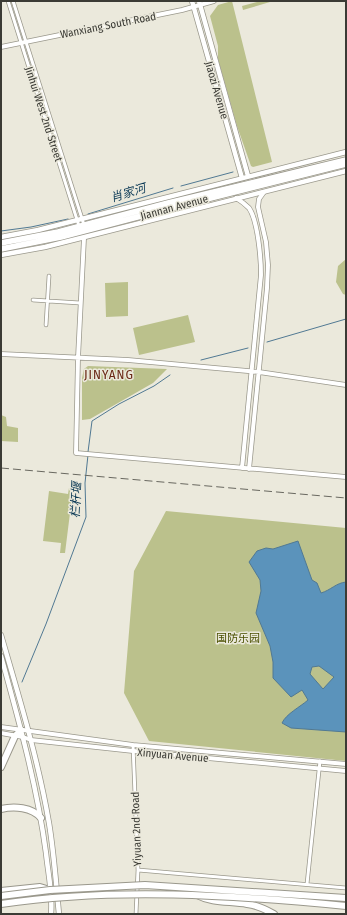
<svg xmlns="http://www.w3.org/2000/svg" width="347" height="915" font-family="'Fira Sans Condensed','Noto Sans SC',sans-serif">
<style>
.green{fill:#bbc18c}
.water{fill:#5b93bb;stroke:#517993;fill-rule:evenodd}
.lines{fill:none;stroke-linecap:round;stroke-linejoin:round}
.stream{stroke:#517993;stroke-width:1}
.minor-casing{stroke:#9a988c;stroke-width:4.5}
.tertiary-casing{stroke:#9a988c;stroke-width:5.5}
.secondary-casing{stroke:#9a988c;stroke-width:6}
.trunk-casing{stroke:#9a988c;stroke-width:7}
.motorway-casing{stroke:#9a988c;stroke-width:8}
.minor{stroke:#fff;stroke-width:3}
.tertiary{stroke:#fff;stroke-width:4}
.secondary{stroke:#fff;stroke-width:4.5}
.trunk{stroke:#fff;stroke-width:5.5}
.motorway{stroke:#fff;stroke-width:6}
.rail{stroke:#696860;stroke-width:1;stroke-dasharray:8 4;stroke-linecap:butt}
.motorway-bridge-casing{stroke:#9a988c;stroke-width:8;stroke-linecap:butt}
.motorway-bridge{stroke:#fff;stroke-width:6}
.labels{text-anchor:middle;stroke-width:3;stroke-linejoin:round;paint-order:stroke}
.street-label{font-size:11px;fill:#3b3b35;stroke:#ebe9dc}
.park-label{font-size:11px;fill:#4b5001;stroke:#ebe9dc}
.water-label{font-size:12px;font-style:italic;fill:#0c3a56;stroke:#ebe9dc}
.quarter-label{font-size:13px;letter-spacing:1px;fill:#692713;stroke:#ebe9dc}
</style>
<rect width="100%" height="100%" fill="#ebe9dc"/>
<path class="green" d="M 232,1 L 272,162 L 253,167 L 251,166 L 237,126 L 218,59 L 218,46 L 210,16 L 218,5 Z
M 261,1 L 269,1 L 270,2 L 243,10 L 242,6 Z
M 346,259 L 346,295 L 343,294 L 336,282 L 338,266 Z
M 128,282 L 128,316 L 106,317 L 105,283 Z
M 188,315 L 195,342 L 139,355 L 133,328 Z
M 88,366 L 167,369 L 153,383 L 90,419 L 82,420 L 82,378 L 84,369 Z
M 1,415 L 6,417 L 7,426 L 18,428 L 18,442 L 1,441 Z
M 69,488 L 73,489 L 65,553 L 60,553 L 61,543 L 43,541 L 49,491 L 68,494 Z
M 166,511 L 346,528 L 346,761 L 149,741 L 124,693 L 134,571 Z"/>
<path class="water" d="M 298,541 L 312,580 L 317,583 L 321,593 C 331,590 336,583 346,582 L 346,732 L 291,728 L 282,723 C 286,714 300,707 308,700 L 302,690 L 291,697 L 273,678 L 273,662 L 270,646 L 256,613 L 261,591 L 260,580 L 249,562 L 257,551 L 266,548 L 273,549 ZM 319,666 L 334,677 L 323,689 L 310,674 L 312,667 Z"/>
<g class="lines">
<path class="stream" d="M 181,186 L 233,172
M 88,214 L 173,188
M 1,231 L 31,227 L 68,219
M 267,342 L 346,319
M 201,360 L 248,348
M 88,452 L 92,421 L 119,404 L 154,386 L 170,375
M 22,682 L 46,624 L 86,517 L 85,483 L 88,455"/>
<g class="minor-casing">
<path id="minor" d="M 8,1 L 79,226
M 13,1 L 84,225
M 33,300 L 80,303
M 46,325 L 49,276
M 133,745 L 138,870 L 136,914
M 138,870 L 346,888
M 307,884 L 320,761"/>
</g>
<g class="tertiary-casing">
<path id="tertiary" d="M 1,47 L 182,10 L 214,1
M 236,198 C 241,201 245,204 249,208 C 258,221 261,259 261,275 L 242,468
M 84,238 L 78,358 L 76,453 L 346,477
M 1,354 L 128,360 L 259,372 L 346,385
M 249,469 L 267,288 L 268,265 L 266,242 L 258,207 L 259,199 L 264,192
M 1,727 L 133,745 L 346,764
M 1,733 L 23,737 L 31,740 L 133,751 L 346,771"/>
</g>
<g class="secondary-casing">
<path id="secondary" d="M 192,1 L 242,178
M 199,1 L 248,176
M 1,237 L 38,230 L 346,152
M 1,255 L 45,247 L 346,171
M 1,635 C 19,697 38,759 49,823 C 54,853 56,884 59,914
M 1,656 C 19,721 37,786 46,853 C 48,873 53,894 51,914"/>
</g>
<g class="trunk-casing">
<path id="trunk" d="M 1,243 L 58,232 L 168,203 L 346,160
M 1,249 L 61,237 L 187,204 L 346,164"/>
</g>
<g class="motorway-casing">
<path id="motorway" d="M 1,767 L 15,736 L 21,730
M 1,809 C 14,806 32,807 41,818
M 1,891 L 40,887 L 50,890
M 197,895 C 212,903 230,901 247,904 C 257,905 265,909 274,914"/>
</g>
<use href="#minor" class="minor"/>
<use href="#tertiary" class="tertiary"/>
<use href="#secondary" class="secondary"/>
<use href="#trunk" class="trunk"/>
<use href="#motorway" class="motorway"/>
<path class="rail" d="M 1,468 L 346,498"/>
<g class="motorway-bridge-casing">
<path id="motorway-bridge" d="M 1,896 L 50,890 L 145,885 L 346,898
M 1,904 C 116,887 231,895 346,906"/>
</g>
<use href="#motorway-bridge" class="motorway-bridge"/>
</g>
<g class="labels">
<g class="street-label">
<text transform="translate(108 25) rotate(-11)" y="4">Wanxiang South Road</text>
<text transform="translate(217 90) rotate(74)" y="4">Jiaozi Avenue</text>
<text transform="translate(44 114) rotate(72)" y="4">Jinhui West 2nd Street</text>
<text transform="translate(174 207) rotate(-15)" y="4">Jiannan Avenue</text>
<text transform="translate(173 755) rotate(5)" y="4">Xinyuan Avenue</text>
<text transform="translate(136 829) rotate(-92)" y="4">Yiyuan 2nd Road</text>
</g>
<g class="park-label">
<text x="238" y="642">国防乐园</text>
</g>
<g class="water-label">
<text transform="translate(128 193) rotate(-17)" y="4">肖家河</text>
<text transform="translate(76 500) rotate(-87)" y="4">栏杆堰</text>
</g>
<g class="quarter-label">
<text x="109" y="379">JINYANG</text>
</g>
</g>
<rect width="347" height="915" fill="none" stroke="#3b3b35" stroke-width="4"/>
</svg>
